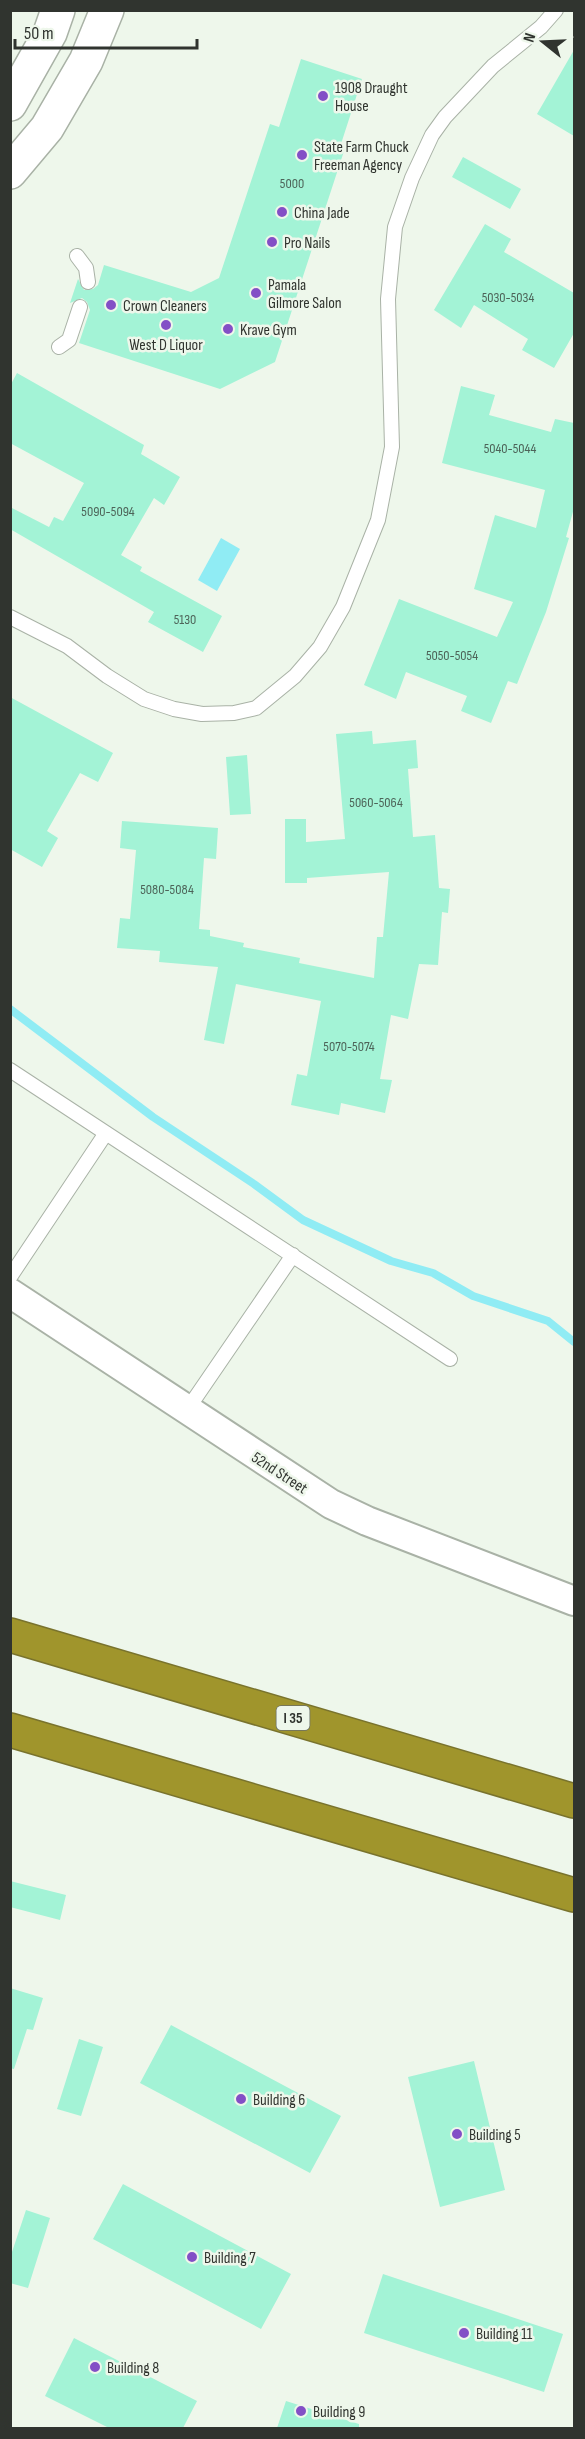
<svg xmlns="http://www.w3.org/2000/svg" width="585" height="2439" font-family="'Sofia Sans Condensed',sans-serif">
<style>
.water{fill:#90ecf4}
.lines{fill:none;stroke-linecap:round;stroke-linejoin:round}
.stream{stroke:#90ecf4;stroke-width:8}
.building{fill:#a3f3d6}
.service-casing{stroke:#a9b2a6;stroke-width:16}
.minor-casing{stroke:#a9b2a6;stroke-width:32}
.secondary-casing{stroke:#a9b2a6;stroke-width:36}
.motorway-casing{stroke:#79732d;stroke-width:36}
.service{stroke:#fff;stroke-width:14}
.minor{stroke:#fff;stroke-width:28}
.secondary{stroke:#fff;stroke-width:33}
.motorway{stroke:#a0952c;stroke-width:33}
.poi-dot{fill:#834fc6;stroke:#eef7eb;stroke-width:2}
.labels{text-anchor:middle;stroke-width:5;stroke-linejoin:round;paint-order:stroke}
.number-label{font-size:14px;fill:#4d6459}
.shield{fill:#eef7eb;stroke:#696e67;stroke-width:1.5}
.shield-label{font-size:15px;font-weight:bold;fill:#30342f}
.poi-label{font-size:16px;fill:#30342f;stroke:#eef7eb;text-anchor:start}
.street-label{font-size:16px;fill:#30342f;stroke:#eef7eb}
</style>
<rect width="100%" height="100%" fill="#eef7eb"/>
<path class="water" d="M 221,538 L 240,549 L 217,591 L 198,580 Z"/>
<g class="lines">
<path class="stream" d="M 10,1009 L 153,1117 L 254,1184 L 303,1220 L 391,1261 L 433,1273 L 473,1296 L 548,1321 L 574,1342"/>
</g>
<path class="building" d="M 574,50 L 574,136 L 537,114 Z
M 301,59 L 362,79 L 340,147 L 345,148 L 275,362 L 220,389 L 79,343 L 90,310 L 87,302 L 82,298 L 70,303 L 78,279 L 84,290 L 93,289 L 98,285 L 104,265 L 191,292 L 219,278 L 270,124 L 279,127 Z
M 463,157 L 521,189 L 510,209 L 452,177 Z
M 485,224 L 511,239 L 504,252 L 574,293 L 574,333 L 554,368 L 522,350 L 528,339 L 474,305 L 461,328 L 434,310 Z
M 17,373 L 144,445 L 141,454 L 180,477 L 164,505 L 154,498 L 121,555 L 142,567 L 140,571 L 222,616 L 203,652 L 148,622 L 154,612 L 10,529 L 10,507 L 49,527 L 54,517 L 63,521 L 84,483 L 10,443 L 10,386 Z
M 461,386 L 495,395 L 489,415 L 551,432 L 555,419 L 574,423 L 574,508 L 566,537 L 569,538 L 546,612 L 517,684 L 508,681 L 491,723 L 461,711 L 467,696 L 406,672 L 396,699 L 364,685 L 399,599 L 497,637 L 513,602 L 474,589 L 495,515 L 536,528 L 545,490 L 442,463 Z
M 10,697 L 113,753 L 98,782 L 80,773 L 47,831 L 58,838 L 42,867 L 10,849 Z
M 372,731 L 373,744 L 416,740 L 418,768 L 408,769 L 413,837 L 435,835 L 439,888 L 450,889 L 448,913 L 442,912 L 438,965 L 419,964 L 408,1019 L 391,1015 L 380,1079 L 392,1080 L 385,1113 L 341,1103 L 339,1115 L 291,1105 L 297,1074 L 307,1076 L 321,1001 L 236,984 L 224,1044 L 204,1040 L 218,967 L 159,962 L 160,951 L 117,948 L 120,918 L 130,919 L 136,850 L 120,848 L 122,821 L 218,828 L 216,859 L 204,858 L 199,929 L 210,930 L 210,936 L 244,943 L 243,947 L 300,958 L 299,963 L 374,978 L 377,937 L 383,937 L 389,872 L 307,878 L 307,883 L 285,883 L 285,819 L 306,819 L 306,842 L 345,839 L 336,734 Z
M 247,755 L 251,814 L 230,815 L 226,757 Z
M 10,1881 L 66,1895 L 60,1920 L 10,1907 Z
M 10,1988 L 43,1998 L 33,2030 L 27,2029 L 14,2069 L 10,2068 Z
M 171,2025 L 341,2116 L 310,2173 L 140,2083 Z
M 79,2039 L 103,2047 L 81,2116 L 57,2109 Z
M 474,2061 L 505,2190 L 440,2207 L 408,2077 Z
M 123,2184 L 291,2274 L 261,2329 L 93,2239 Z
M 26,2210 L 50,2218 L 28,2288 L 10,2283 L 10,2258 Z
M 383,2274 L 563,2334 L 544,2392 L 364,2333 Z
M 74,2338 L 197,2401 L 183,2428 L 109,2428 L 45,2396 Z
M 286,2401 L 359,2424 L 359,2428 L 277,2428 Z"/>
<g class="lines">
<g class="service-casing">
<path id="service" d="M 77,256 L 86,268 L 88,282
M 59,347 L 69,340 L 80,307
M 10,617 L 67,646 L 107,676 L 144,699 L 174,709 L 202,714 L 234,713 L 256,708 L 295,676 L 320,647 L 343,607 L 378,520 L 392,447 L 388,299 L 395,227 L 412,178 L 432,135 L 445,117 L 493,66 L 541,27 L 556,10
M 10,1070 L 450,1359
M 10,1277 L 106,1133
M 187,1410 L 293,1255"/>
</g>
<g class="minor-casing">
<path id="minor" d="M 10,1293 L 331,1504 L 367,1521 L 574,1601"/>
</g>
<g class="secondary-casing">
<path id="secondary" d="M 10,104 L 50,33 L 58,10
M 10,172 L 47,128 L 86,61 L 107,10"/>
</g>
<g class="motorway-casing">
<path id="motorway" d="M 10,1635 L 574,1801
M 10,1730 L 574,1895"/>
</g>
<use href="#service" class="service"/>
<use href="#minor" class="minor"/>
<use href="#secondary" class="secondary"/>
<use href="#motorway" class="motorway"/>
</g>
<g class="poi-dot">
<circle cx="323" cy="96" r="6"/>
<circle cx="302" cy="155" r="6"/>
<circle cx="282" cy="212" r="6"/>
<circle cx="272" cy="242" r="6"/>
<circle cx="256" cy="293" r="6"/>
<circle cx="111" cy="305" r="6"/>
<circle cx="166" cy="325" r="6"/>
<circle cx="228" cy="329" r="6"/>
<circle cx="241" cy="2099" r="6"/>
<circle cx="457" cy="2134" r="6"/>
<circle cx="192" cy="2257" r="6"/>
<circle cx="464" cy="2333" r="6"/>
<circle cx="95" cy="2367" r="6"/>
<circle cx="301" cy="2411" r="6"/>
</g>
<g class="labels">
<g class="number-label">
<text x="292" y="188">5000</text>
<text x="508" y="302">5030-5034</text>
<text x="510" y="453">5040-5044</text>
<text x="108" y="516">5090-5094</text>
<text x="185" y="624">5130</text>
<text x="452" y="660">5050-5054</text>
<text x="376" y="807">5060-5064</text>
<text x="167" y="894">5080-5084</text>
<text x="349" y="1051">5070-5074</text>
</g>
<rect class="shield" x="276.5" y="1706" width="33" height="24" rx="4.5"/>
<g class="shield-label">
<text x="293" y="1723">I 35</text>
</g>
<g class="poi-label">
<text x="335" y="93">1908 Draught<tspan x="335" dy="18">House</tspan></text>
<text x="314" y="152">State Farm Chuck<tspan x="314" dy="18">Freeman Agency</tspan></text>
<text x="294" y="218">China Jade</text>
<text x="284" y="248">Pro Nails</text>
<text x="268" y="290">Pamala<tspan x="268" dy="18">Gilmore Salon</tspan></text>
<text x="123" y="311">Crown Cleaners</text>
<text x="240" y="335">Krave Gym</text>
<text x="166" y="350" text-anchor="middle">West D Liquor</text>
<text x="253" y="2105">Building 6</text>
<text x="469" y="2140">Building 5</text>
<text x="204" y="2263">Building 7</text>
<text x="476" y="2339">Building 11</text>
<text x="107" y="2373">Building 8</text>
<text x="313" y="2417">Building 9</text>
</g>
<g class="street-label">
<text transform="translate(280 1472) rotate(33)" y="6">52nd Street</text>
</g>
</g>
<rect width="585" height="2439" fill="none" stroke="#30342f" stroke-width="24"/>
<g transform="translate(543 42) rotate(288)" stroke="#eef7eb" stroke-width="4.5" paint-order="stroke">
<path d="M0-4.5L10 22L0 15L-10 22Z" fill="#30342f"/>
<text y="-9" font-size="16" font-weight="bold" text-anchor="middle" fill="#30342f">N</text>
</g>
<path d="M15 39v9h182v-9" fill="none" stroke="#30342f" stroke-width="3"/>
<text x="24" y="39" font-size="18" fill="#30342f" stroke="#eef7eb" stroke-width="4.5" paint-order="stroke">50 m</text>
</svg>
